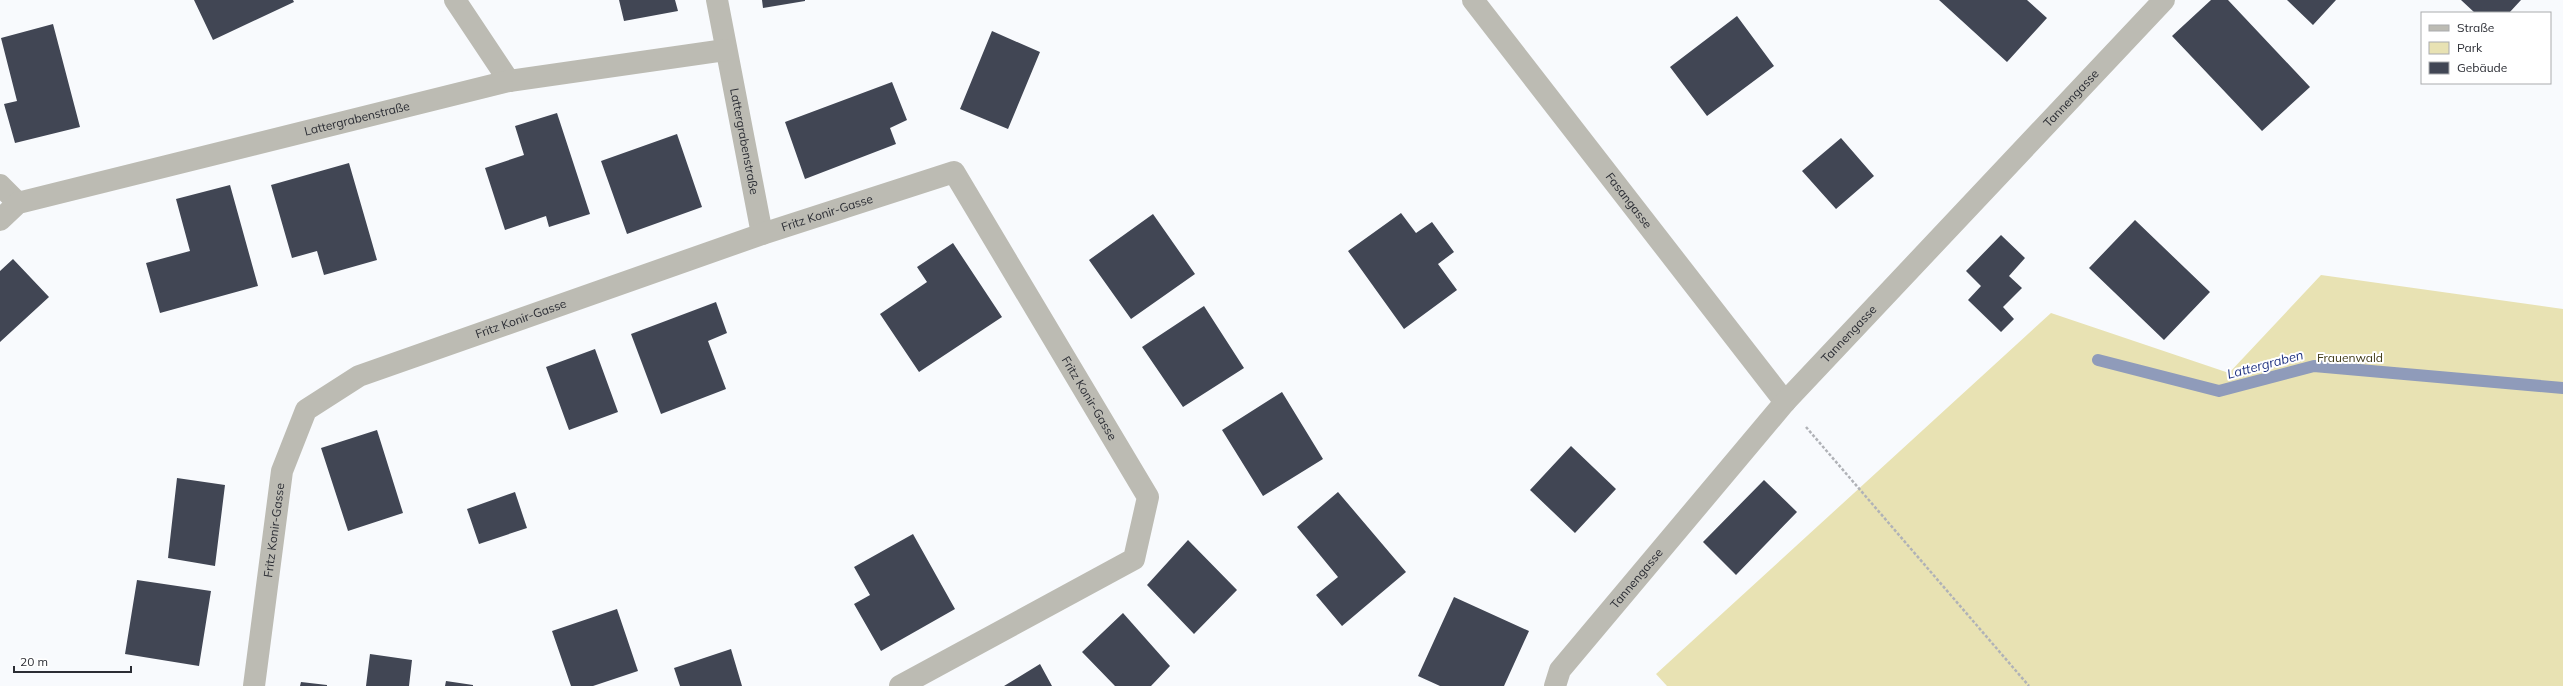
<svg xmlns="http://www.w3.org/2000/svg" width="2563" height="686" font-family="Mulish,sans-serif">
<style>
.green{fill:#e8e2b3}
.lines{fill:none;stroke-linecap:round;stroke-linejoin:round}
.stream{stroke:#8f9bba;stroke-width:12}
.building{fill:#414654}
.path{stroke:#b0b2b7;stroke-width:2.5;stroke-dasharray:3 2;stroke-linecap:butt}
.street{stroke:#bcbbb3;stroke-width:22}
.labels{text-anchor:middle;stroke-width:4;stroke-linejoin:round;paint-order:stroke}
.street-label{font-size:12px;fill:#2b2d34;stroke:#fff}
.park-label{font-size:12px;fill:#423d1a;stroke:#fff}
.water-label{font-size:13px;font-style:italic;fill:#233583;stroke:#fff}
</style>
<rect width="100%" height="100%" fill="#f8fafd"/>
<path class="green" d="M 2321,275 L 2563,309 L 2563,686 L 1667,686 L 1656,674 L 2051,313 L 2229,373 Z"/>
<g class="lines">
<path class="stream" d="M 2098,360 L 2219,391 L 2314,366 L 2563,388"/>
</g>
<path class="building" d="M 194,0 L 293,0 L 294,2 L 213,40 Z
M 619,0 L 675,0 L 678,11 L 624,21 Z
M 762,0 L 805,0 L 805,1 L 763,8 Z
M 1939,0 L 2027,0 L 2047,18 L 2007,62 Z
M 2211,0 L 2228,0 L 2310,87 L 2262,131 L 2172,36 Z
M 2287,0 L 2336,0 L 2313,25 Z
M 2461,0 L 2521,0 L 2509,13 L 2475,13 Z
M 1737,16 L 1774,66 L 1707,116 L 1670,67 Z
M 53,24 L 80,127 L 15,143 L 4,104 L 17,101 L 1,38 Z
M 992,31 L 1040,52 L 1008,129 L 960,109 Z
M 892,82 L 907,120 L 890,128 L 896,144 L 805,179 L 785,122 Z
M 557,113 L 590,214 L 549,227 L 546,216 L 505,230 L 485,168 L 524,155 L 515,126 Z
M 677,134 L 702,207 L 627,234 L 601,161 Z
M 1841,138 L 1874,176 L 1836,209 L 1802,171 Z
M 349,163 L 377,260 L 324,275 L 317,251 L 292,258 L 271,185 Z
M 230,185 L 258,286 L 160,313 L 146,263 L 190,251 L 176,199 Z
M 1401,213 L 1416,233 L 1432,222 L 1454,252 L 1438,264 L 1457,290 L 1404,329 L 1348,251 Z
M 1153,214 L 1195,274 L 1131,319 L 1089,260 Z
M 2135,220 L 2210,292 L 2164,340 L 2089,268 Z
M 2001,235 L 2025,258 L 2009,276 L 2022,288 L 2003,307 L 2014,319 L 2001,332 L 1968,300 L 1981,286 L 1966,271 Z
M 953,243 L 1002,317 L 919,372 L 880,314 L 927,282 L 917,267 Z
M 13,259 L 49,297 L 0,342 L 0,271 Z
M 716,302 L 727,333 L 708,341 L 726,389 L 661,414 L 631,334 Z
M 1204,306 L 1244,368 L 1183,407 L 1142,347 Z
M 595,349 L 618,412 L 569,430 L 546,367 Z
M 1282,392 L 1323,459 L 1263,496 L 1222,430 Z
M 377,430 L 403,513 L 348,531 L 321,448 Z
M 1571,446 L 1616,489 L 1575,533 L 1530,490 Z
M 177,478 L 225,485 L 215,566 L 168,558 Z
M 1764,480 L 1797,512 L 1736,575 L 1703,542 Z
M 515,492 L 527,528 L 479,544 L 467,509 Z
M 1338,492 L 1406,572 L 1342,626 L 1316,595 L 1338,577 L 1297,527 Z
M 913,534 L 955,609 L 881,651 L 854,604 L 870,595 L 854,567 Z
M 1188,540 L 1237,590 L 1194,634 L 1147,585 Z
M 137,580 L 211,591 L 199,666 L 125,654 Z
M 1454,597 L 1529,631 L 1504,686 L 1440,686 L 1418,676 Z
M 617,609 L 638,671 L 593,686 L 571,686 L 552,631 Z
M 1123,613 L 1170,666 L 1151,686 L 1115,686 L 1082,652 Z
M 731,649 L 742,686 L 680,686 L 674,668 Z
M 370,654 L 412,660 L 409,686 L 366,686 Z
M 1040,664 L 1052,686 L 1004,686 Z
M 446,681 L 473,685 L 473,686 L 445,686 Z
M 301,682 L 327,685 L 327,686 L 300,686 Z"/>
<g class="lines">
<path class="path" d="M 1806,427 L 2029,686"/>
<g class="street">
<path d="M 455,0 L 509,81"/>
<path id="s1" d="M 717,0 L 762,234"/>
<path id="s2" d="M 1473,0 L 1785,402"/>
<path d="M 0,185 L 18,203"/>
<path id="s3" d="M 0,220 L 18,203 L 509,81 L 725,50"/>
<path id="s4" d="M 254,686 L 282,471 L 306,410 L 359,376 L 762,234 L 954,172 L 1148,497 L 1134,559 L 900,686"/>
<path id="s5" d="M 1555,686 L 1560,670 L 1785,402 L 2164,0"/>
</g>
</g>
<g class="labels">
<g class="street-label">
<text dy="4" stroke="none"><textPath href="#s5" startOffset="784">Tannengasse</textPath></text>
<text dy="4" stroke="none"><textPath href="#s3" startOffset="374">Lattergrabenstraße</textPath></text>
<text dy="4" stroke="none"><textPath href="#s1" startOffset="144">Lattergrabenstraße</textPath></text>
<text dy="4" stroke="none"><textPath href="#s2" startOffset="254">Fasangasse</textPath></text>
<text dy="4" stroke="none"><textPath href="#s4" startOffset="841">Fritz Konir-Gasse</textPath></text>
<text dy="4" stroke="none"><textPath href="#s4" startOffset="517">Fritz Konir-Gasse</textPath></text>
<text dy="4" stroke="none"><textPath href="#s5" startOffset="460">Tannengasse</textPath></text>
<text dy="4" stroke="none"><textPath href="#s4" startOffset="1238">Fritz Konir-Gasse</textPath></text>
<text dy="4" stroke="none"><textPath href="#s4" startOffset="157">Fritz Konir-Gasse</textPath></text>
<text dy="4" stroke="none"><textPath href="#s5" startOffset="136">Tannengasse</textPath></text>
</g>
<g class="park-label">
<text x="2350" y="362">Frauenwald</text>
</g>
<g class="water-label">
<text transform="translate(2265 364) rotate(-15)" y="5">Lattergraben</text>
</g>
</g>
<rect x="2421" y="12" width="130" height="72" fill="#ffffff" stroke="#aaabae"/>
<rect x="2429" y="25" width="20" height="6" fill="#bcbbb3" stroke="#aaabae"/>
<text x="2457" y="32" font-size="12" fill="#2b2d34">Straße</text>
<rect x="2429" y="42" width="20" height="12" fill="#e8e2b3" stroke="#aaabae"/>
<text x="2457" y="52" font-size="12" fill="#2b2d34">Park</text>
<rect x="2429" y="62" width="20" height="12" fill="#414654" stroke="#aaabae"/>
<text x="2457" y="72" font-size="12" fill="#2b2d34">Gebäude</text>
<path d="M14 666v6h117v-6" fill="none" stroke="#2b2d34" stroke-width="2"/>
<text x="20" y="666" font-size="12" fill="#2b2d34" stroke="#ffffff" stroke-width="3" paint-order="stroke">20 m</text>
</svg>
